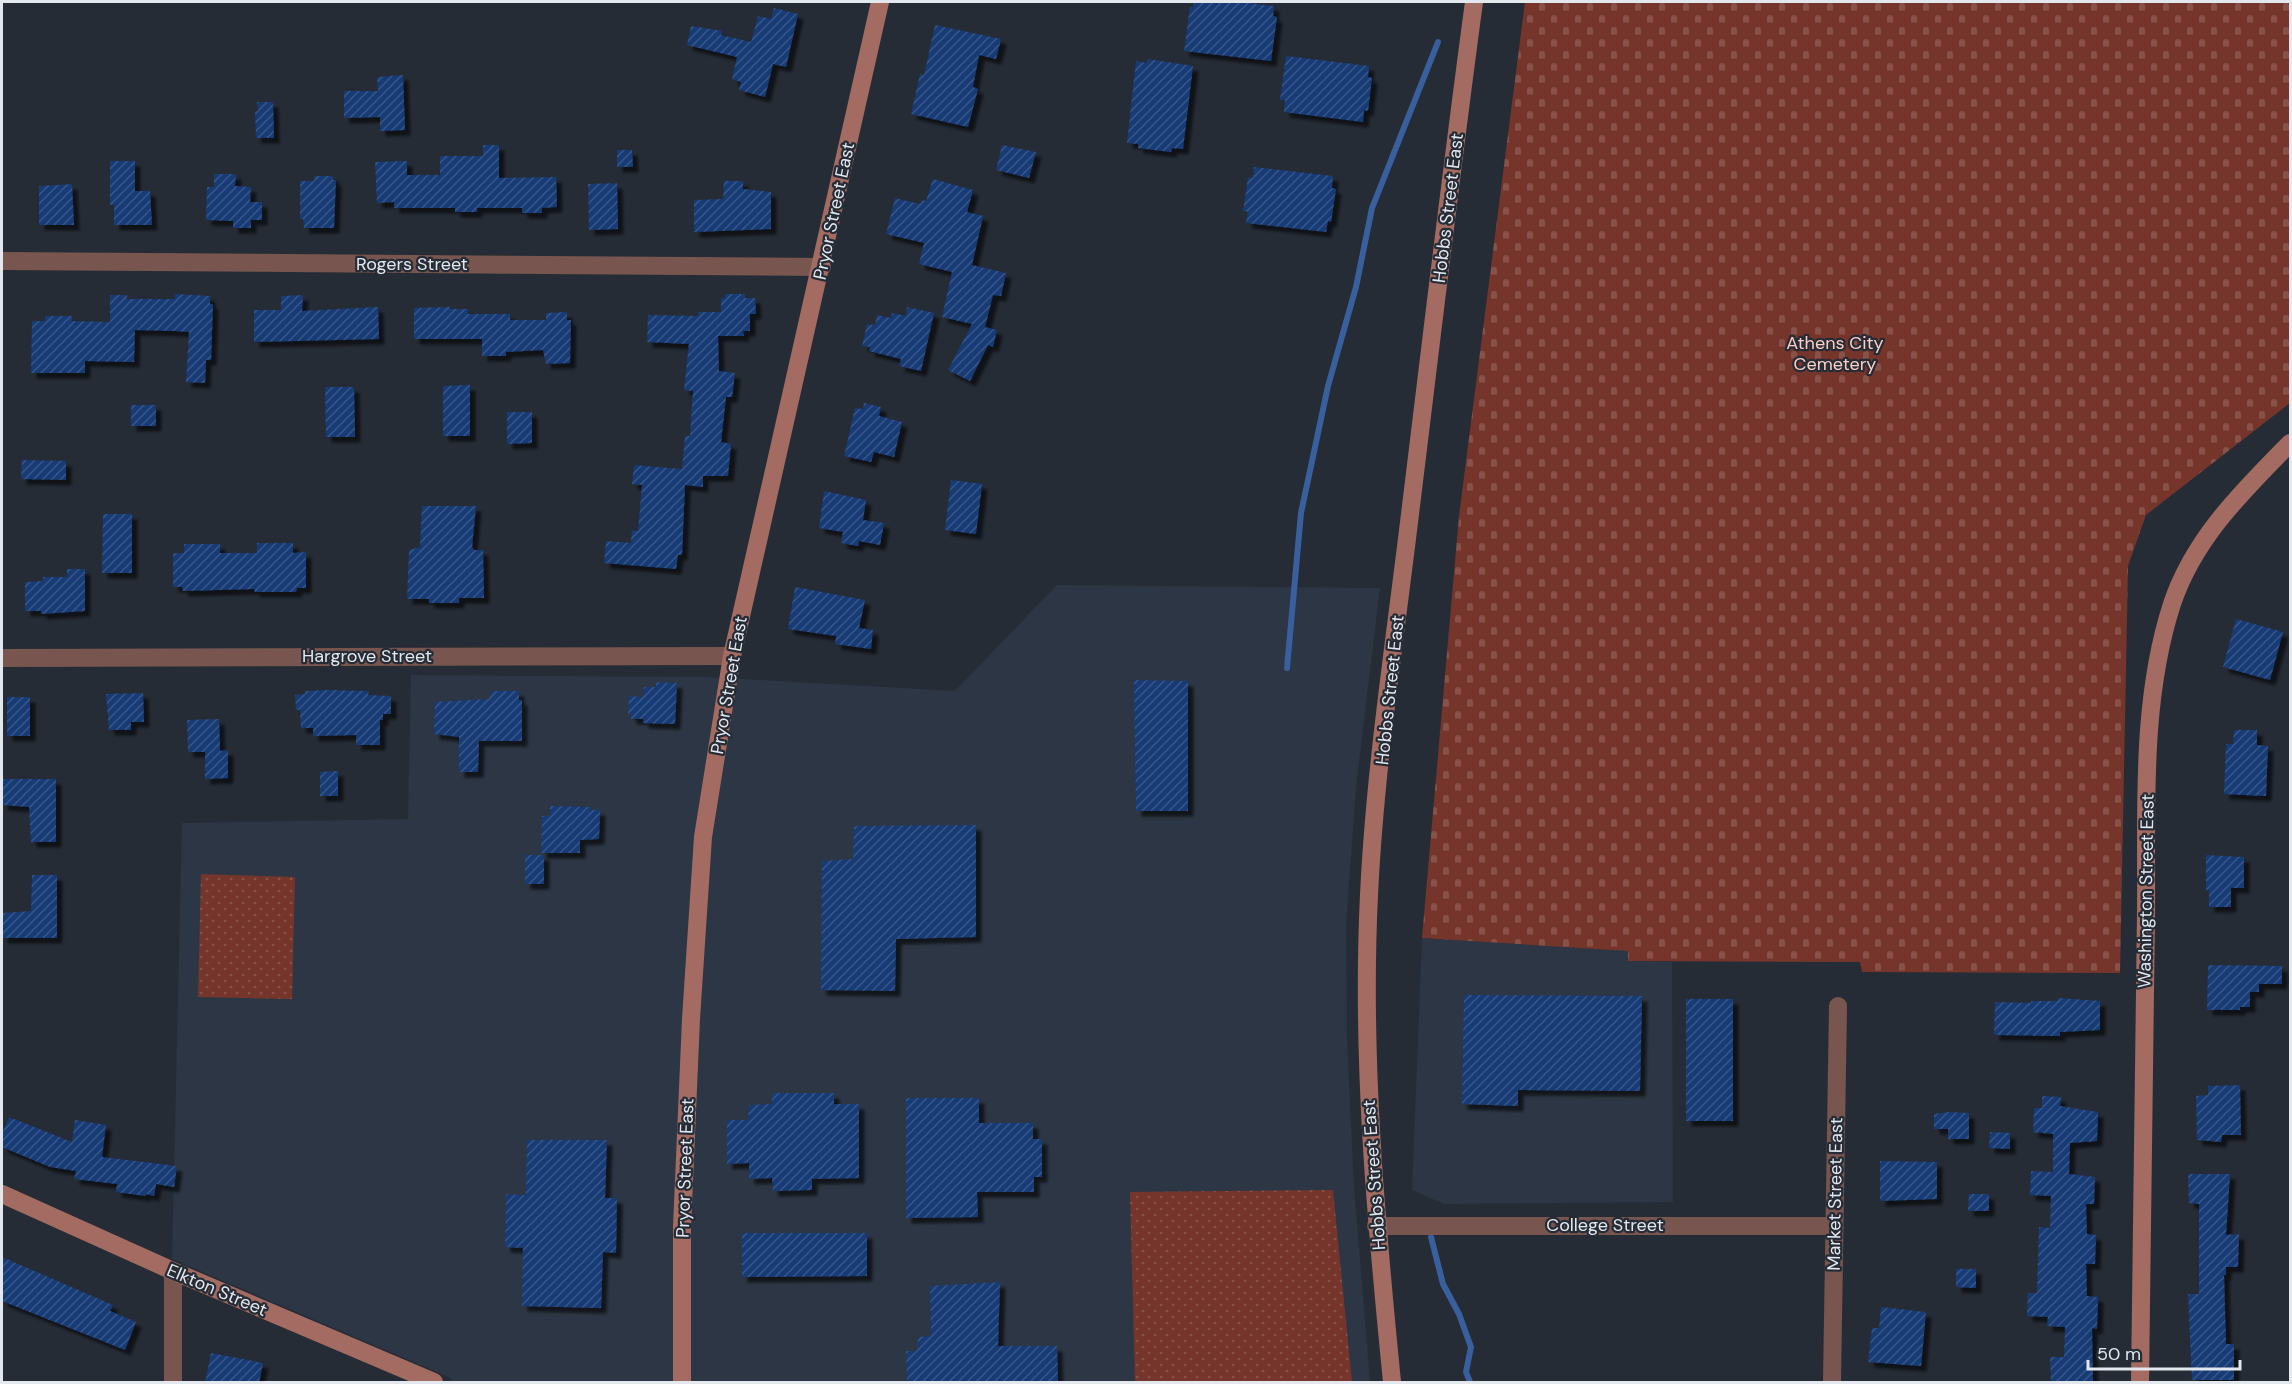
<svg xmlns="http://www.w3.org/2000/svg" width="2292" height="1384" font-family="'DM Sans',sans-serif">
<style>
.built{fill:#2d3644}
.grass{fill:url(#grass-dots)}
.cemetery{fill:url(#cemetery-stones)}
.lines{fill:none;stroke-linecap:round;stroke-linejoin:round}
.stream{stroke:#3a5f9e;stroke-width:6}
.building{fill:url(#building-hatch);filter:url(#shadow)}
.street{stroke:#78554e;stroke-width:18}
.secondary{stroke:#a36b61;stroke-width:18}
.labels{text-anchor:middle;stroke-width:4.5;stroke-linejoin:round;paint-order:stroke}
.street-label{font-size:18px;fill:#e3e7ee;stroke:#262c36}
.park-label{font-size:18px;fill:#fecec5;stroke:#262c36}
</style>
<defs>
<pattern id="grass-dots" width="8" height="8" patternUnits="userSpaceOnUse" patternTransform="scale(1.5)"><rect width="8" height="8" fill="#75352b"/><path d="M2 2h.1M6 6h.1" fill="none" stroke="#88524a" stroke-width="1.8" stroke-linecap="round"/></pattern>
<pattern id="cemetery-stones" width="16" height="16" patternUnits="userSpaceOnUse" patternTransform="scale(1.5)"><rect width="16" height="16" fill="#75352b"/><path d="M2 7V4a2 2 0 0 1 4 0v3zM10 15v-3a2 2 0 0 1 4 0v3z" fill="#88524a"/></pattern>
<pattern id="building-hatch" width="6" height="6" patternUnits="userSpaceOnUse" patternTransform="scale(1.5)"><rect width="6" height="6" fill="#173a75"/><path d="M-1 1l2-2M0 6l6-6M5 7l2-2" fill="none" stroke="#395689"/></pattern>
<filter id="shadow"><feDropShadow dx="5.5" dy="5.5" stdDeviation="1.5" flood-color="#0009"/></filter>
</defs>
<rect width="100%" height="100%" fill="#262c36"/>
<path class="built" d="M 1057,585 L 1380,588 L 1356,787 L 1346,924 L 1347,1040 L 1354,1187 L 1370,1382 L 451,1382 L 451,1378 L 172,1259 L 182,823 L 408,819 L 411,675 L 707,677 L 955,691 Z
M 1422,938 L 1628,951 L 1629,961 L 1672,962 L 1673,1202 L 1444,1204 L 1412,1190 Z"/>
<path class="grass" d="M 201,874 L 295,877 L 292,999 L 198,997 Z
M 1333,1190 L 1352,1382 L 1135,1382 L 1130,1192 Z"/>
<path class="cemetery" d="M 1525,2 L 2290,2 L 2290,403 L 2146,515 L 2128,566 L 2120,973 L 1862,972 L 1860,962 L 1628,961 L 1628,951 L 1422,938 L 1459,516 Z"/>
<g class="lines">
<path class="stream" d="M 1287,668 L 1301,513 L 1328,386 L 1356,287 L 1372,208 L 1438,42
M 1431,1237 L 1443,1284 L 1459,1314 L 1471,1347 L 1466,1372 L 1470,1382"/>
</g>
<path class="building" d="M 1194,2 L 1242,2 L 1274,6 L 1273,16 L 1277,17 L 1271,61 L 1184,51 L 1190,7 L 1193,7 Z
M 774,8 L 798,14 L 786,67 L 773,64 L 765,97 L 739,90 L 741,82 L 732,79 L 737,57 L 687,45 L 691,26 L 722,31 L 721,35 L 751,42 L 758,16 L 771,19 Z
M 935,25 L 1001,39 L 996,59 L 979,55 L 973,87 L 978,89 L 968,127 L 911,114 L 920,74 L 924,75 Z
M 1286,56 L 1369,66 L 1368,77 L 1372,78 L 1368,111 L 1364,110 L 1363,122 L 1284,112 L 1285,100 L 1280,100 Z
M 1148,59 L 1193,66 L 1183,149 L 1172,148 L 1171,152 L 1138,148 L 1138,144 L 1127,143 L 1136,61 L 1146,63 Z
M 403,75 L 405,130 L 380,131 L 380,117 L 344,118 L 344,91 L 378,91 L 377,77 Z
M 257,102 L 273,102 L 274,138 L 256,138 L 255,111 L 258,111 Z
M 483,145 L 499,145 L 499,178 L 556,177 L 557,207 L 542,208 L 542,213 L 522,213 L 522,208 L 477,208 L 477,212 L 455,212 L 455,208 L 394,208 L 394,202 L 377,203 L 375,162 L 407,161 L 407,175 L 440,175 L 440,156 L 483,156 Z
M 1002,145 L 1036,152 L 1029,178 L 996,170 Z
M 617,150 L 632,150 L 633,167 L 617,167 Z
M 110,161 L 135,161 L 135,191 L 150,191 L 152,225 L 114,225 L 114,205 L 110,205 Z
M 1254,167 L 1333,176 L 1332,188 L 1336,189 L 1331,222 L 1328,221 L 1326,232 L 1246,223 L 1248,212 L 1243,211 L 1248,177 L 1253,178 Z
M 214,174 L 236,174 L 235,186 L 251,187 L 250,202 L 262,202 L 262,220 L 251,220 L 251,228 L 233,228 L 233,221 L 206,220 L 207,187 L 214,187 Z
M 314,176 L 333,176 L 333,180 L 336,180 L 334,228 L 304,228 L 303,219 L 300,219 L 300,181 L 314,181 Z
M 933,179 L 973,190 L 967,212 L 983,216 L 972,265 L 1006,273 L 1001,296 L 993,295 L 985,327 L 942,317 L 952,272 L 919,264 L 924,243 L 886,234 L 895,198 L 920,204 L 922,200 L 926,201 Z
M 724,181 L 743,181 L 743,189 L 771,192 L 771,229 L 694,232 L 694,200 L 723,199 Z
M 617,183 L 618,229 L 589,230 L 588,184 Z
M 72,184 L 74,225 L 39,225 L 39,186 Z
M 175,294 L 210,296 L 210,304 L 213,304 L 211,360 L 206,360 L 205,383 L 186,382 L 189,332 L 175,331 L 135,330 L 134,362 L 85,361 L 85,373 L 31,373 L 32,321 L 45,321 L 45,316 L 72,316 L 72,321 L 110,322 L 110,295 L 127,295 L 127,299 L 175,299 Z
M 725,294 L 745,294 L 745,298 L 755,298 L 756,314 L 750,314 L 750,331 L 743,331 L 744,336 L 718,336 L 719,371 L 735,373 L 732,397 L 726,397 L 721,442 L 731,444 L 728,476 L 703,476 L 703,487 L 685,485 L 682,555 L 678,555 L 676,569 L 604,563 L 606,541 L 631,543 L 632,530 L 638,531 L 642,485 L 632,484 L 634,465 L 682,469 L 685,436 L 690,436 L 693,391 L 684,390 L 689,344 L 647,342 L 648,315 L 698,316 L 698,312 L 721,312 L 721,298 L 725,298 Z
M 303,295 L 302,311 L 378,307 L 379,339 L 254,342 L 254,310 L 281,310 L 281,296 Z
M 450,307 L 450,309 L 468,309 L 468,314 L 510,314 L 510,320 L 546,320 L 546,313 L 567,312 L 567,320 L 571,320 L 570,363 L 546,364 L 543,350 L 506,352 L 506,356 L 482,356 L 482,339 L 414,339 L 414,308 Z
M 907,307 L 934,313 L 921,371 L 899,366 L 901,359 L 869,351 L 870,347 L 862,346 L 867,324 L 875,325 L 877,315 L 891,318 L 892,313 L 906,316 Z
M 972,324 L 997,330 L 993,347 L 988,345 L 970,381 L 948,370 Z
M 470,385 L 470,436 L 443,436 L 443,386 Z
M 325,387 L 354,387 L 355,437 L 326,437 Z
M 864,403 L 881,407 L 879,416 L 902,422 L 894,457 L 874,452 L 871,462 L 844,456 L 855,408 L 863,409 Z
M 131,405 L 156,405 L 156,426 L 131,426 Z
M 507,412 L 532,412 L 532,443 L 507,444 Z
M 22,460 L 66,461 L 66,480 L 21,479 Z
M 951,480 L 982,484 L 976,534 L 945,530 Z
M 824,491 L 866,500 L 863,520 L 884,523 L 880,545 L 859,541 L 858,546 L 841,543 L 843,532 L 819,528 Z
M 422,506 L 476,506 L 472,547 L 474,550 L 483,550 L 484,598 L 459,598 L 459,603 L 429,603 L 429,599 L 407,599 L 409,550 L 420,547 Z
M 103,514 L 132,514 L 132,573 L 102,573 Z
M 257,543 L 293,543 L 293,553 L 306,552 L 306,588 L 297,588 L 296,592 L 255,592 L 254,589 L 183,591 L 182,587 L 173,587 L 173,553 L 184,553 L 184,544 L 220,544 L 220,553 L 257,553 Z
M 67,569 L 85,569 L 85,611 L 41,614 L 41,611 L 25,611 L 25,582 L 43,581 L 43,577 L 67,577 Z
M 795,587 L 865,600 L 859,628 L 873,630 L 871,649 L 835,644 L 836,636 L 788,629 Z
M 2236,619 L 2283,632 L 2270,680 L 2223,667 Z
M 1134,680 L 1188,681 L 1188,811 L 1136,811 Z
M 656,682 L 677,683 L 675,724 L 643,723 L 643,719 L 631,719 L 631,714 L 628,714 L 629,696 L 643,697 L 644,687 L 656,687 Z
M 329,690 L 369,691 L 368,695 L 391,696 L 391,714 L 383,714 L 383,720 L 380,720 L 380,745 L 356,745 L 356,735 L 313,736 L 313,728 L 301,728 L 300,710 L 296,710 L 295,695 L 305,694 L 305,691 Z
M 491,691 L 519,691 L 519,700 L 522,700 L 522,741 L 479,741 L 478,772 L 459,772 L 459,737 L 434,734 L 435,702 L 489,699 Z
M 143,693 L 144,722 L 131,722 L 131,730 L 109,730 L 106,694 Z
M 7,697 L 30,697 L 30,736 L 7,736 Z
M 219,719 L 220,751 L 228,750 L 228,778 L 205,779 L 205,752 L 188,752 L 187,720 Z
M 2234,730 L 2257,730 L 2257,745 L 2268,746 L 2266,796 L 2224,794 L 2226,744 L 2233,744 Z
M 338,771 L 338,796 L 320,796 L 320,772 Z
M 2,779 L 56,779 L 56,842 L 31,842 L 29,807 L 2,805 Z
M 550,806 L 590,807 L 591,810 L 600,810 L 599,839 L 580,840 L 580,853 L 541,853 L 542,816 L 550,816 Z
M 976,825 L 976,937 L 896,939 L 895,991 L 821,990 L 822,861 L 853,859 L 854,826 Z
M 525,855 L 544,855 L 544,884 L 525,884 Z
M 2206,855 L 2244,857 L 2244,888 L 2231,888 L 2231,907 L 2209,907 L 2209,890 L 2206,890 Z
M 32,875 L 57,875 L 57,938 L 2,938 L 2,913 L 31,911 Z
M 2208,965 L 2282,966 L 2282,984 L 2259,984 L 2259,992 L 2250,992 L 2250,1007 L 2240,1007 L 2240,1010 L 2207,1010 Z
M 1464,995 L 1642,996 L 1640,1091 L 1518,1090 L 1518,1106 L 1462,1104 Z
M 2058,998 L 2100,1001 L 2100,1030 L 2060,1032 L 2060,1036 L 1994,1035 L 1995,1002 L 2031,1003 L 2031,1001 L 2058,1001 Z
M 1686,999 L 1733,999 L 1733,1121 L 1686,1121 Z
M 2240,1085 L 2241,1135 L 2222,1135 L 2221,1142 L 2197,1140 L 2196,1096 L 2208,1095 L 2208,1086 Z
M 772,1093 L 834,1093 L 834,1104 L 859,1104 L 859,1178 L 812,1179 L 812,1190 L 773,1191 L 772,1178 L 749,1179 L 749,1163 L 727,1164 L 727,1120 L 748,1120 L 749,1105 L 772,1104 Z
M 2042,1096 L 2061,1097 L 2060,1106 L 2098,1112 L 2097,1141 L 2070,1143 L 2069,1174 L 2095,1177 L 2094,1204 L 2086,1204 L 2087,1234 L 2096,1235 L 2095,1264 L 2086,1264 L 2087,1296 L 2098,1297 L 2097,1329 L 2092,1328 L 2093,1383 L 2051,1383 L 2050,1357 L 2064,1357 L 2065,1327 L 2047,1326 L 2048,1317 L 2027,1316 L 2028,1293 L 2037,1293 L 2039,1227 L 2050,1228 L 2051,1196 L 2030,1195 L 2031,1171 L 2053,1172 L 2053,1134 L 2033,1132 L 2034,1108 L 2042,1108 Z
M 906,1098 L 979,1098 L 979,1123 L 1033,1123 L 1033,1139 L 1042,1139 L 1042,1177 L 1034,1177 L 1034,1192 L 977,1192 L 978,1217 L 906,1218 Z
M 1948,1112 L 1969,1113 L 1969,1139 L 1948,1139 L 1948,1129 L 1934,1129 L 1934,1114 Z
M 9,1117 L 72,1142 L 75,1120 L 106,1125 L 102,1157 L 177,1166 L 174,1187 L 156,1184 L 154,1196 L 146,1194 L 145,1196 L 116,1192 L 117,1184 L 74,1179 L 76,1171 L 50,1167 L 2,1147 L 2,1134 Z
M 1990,1132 L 2010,1133 L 2010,1149 L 1989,1148 Z
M 527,1140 L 607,1140 L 605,1198 L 617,1198 L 616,1253 L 603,1252 L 601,1308 L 522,1306 L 523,1248 L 505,1247 L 506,1194 L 526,1195 Z
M 1880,1161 L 1937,1162 L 1937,1199 L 1880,1201 Z
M 2188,1174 L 2230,1174 L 2226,1235 L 2239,1234 L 2238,1267 L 2226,1267 L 2226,1275 L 2224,1275 L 2226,1344 L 2234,1344 L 2234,1380 L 2192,1380 L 2188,1294 L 2199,1294 L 2199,1204 L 2189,1203 Z
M 1969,1194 L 1989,1194 L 1989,1211 L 1968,1211 Z
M 742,1233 L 867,1233 L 867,1276 L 742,1277 Z
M 2,1257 L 113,1305 L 110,1311 L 136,1322 L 125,1350 L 2,1301 Z
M 1956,1269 L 1976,1269 L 1976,1288 L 1956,1287 Z
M 1000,1282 L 998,1346 L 1057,1346 L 1058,1383 L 907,1383 L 906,1351 L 917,1351 L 918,1337 L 931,1336 L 930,1286 Z
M 1881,1307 L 1926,1312 L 1921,1366 L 1868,1362 L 1872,1328 L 1879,1328 Z
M 211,1353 L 263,1363 L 259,1383 L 205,1383 Z"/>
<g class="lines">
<path class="street" d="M 2,261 L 822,267
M 2,658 L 732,656
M 1376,1226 L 1834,1226
M 173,1271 L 173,1382
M 1832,1382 L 1838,1006"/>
<path class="secondary" d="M 2,1194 L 173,1271 L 434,1382
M 682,1382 L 682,1227 L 691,1019 L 703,837 L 732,656 L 880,2
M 1392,1382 C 1376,1221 1361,1058 1369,895 C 1375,768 1395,640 1410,514 C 1431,343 1451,172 1474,2
M 2140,1382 C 2142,1226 2143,1070 2146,913 C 2147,812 2140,702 2172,604 C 2194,538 2243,491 2290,443"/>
</g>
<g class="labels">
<g class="street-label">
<text transform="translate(1448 208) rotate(-83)" y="6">Hobbs Street East</text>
<text transform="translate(834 211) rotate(-78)" y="6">Pryor Street East</text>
<text x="412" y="270">Rogers Street</text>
<text x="367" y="662">Hargrove Street</text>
<text transform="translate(729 685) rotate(-80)" y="6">Pryor Street East</text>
<text transform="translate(1390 690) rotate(-84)" y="6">Hobbs Street East</text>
<text transform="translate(2146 891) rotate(-89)" y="6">Washington Street East</text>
<text transform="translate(685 1168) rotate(-88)" y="6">Pryor Street East</text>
<text transform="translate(1374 1175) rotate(-94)" y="6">Hobbs Street East</text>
<text transform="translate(1835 1194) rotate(-89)" y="6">Market Street East</text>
<text x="1605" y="1231">College Street</text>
<text transform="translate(217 1290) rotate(23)" y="6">Elkton Street</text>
</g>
<g class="park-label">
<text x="1835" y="349">Athens City<tspan x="1835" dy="21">Cemetery</tspan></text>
</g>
</g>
<rect width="2292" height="1384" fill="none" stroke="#e3e7ee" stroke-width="6"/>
<path d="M2088 1360v9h152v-9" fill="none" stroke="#e3e7ee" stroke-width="3"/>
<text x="2097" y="1360" font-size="18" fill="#e3e7ee" stroke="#262c36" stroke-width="4.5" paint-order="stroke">50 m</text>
</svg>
